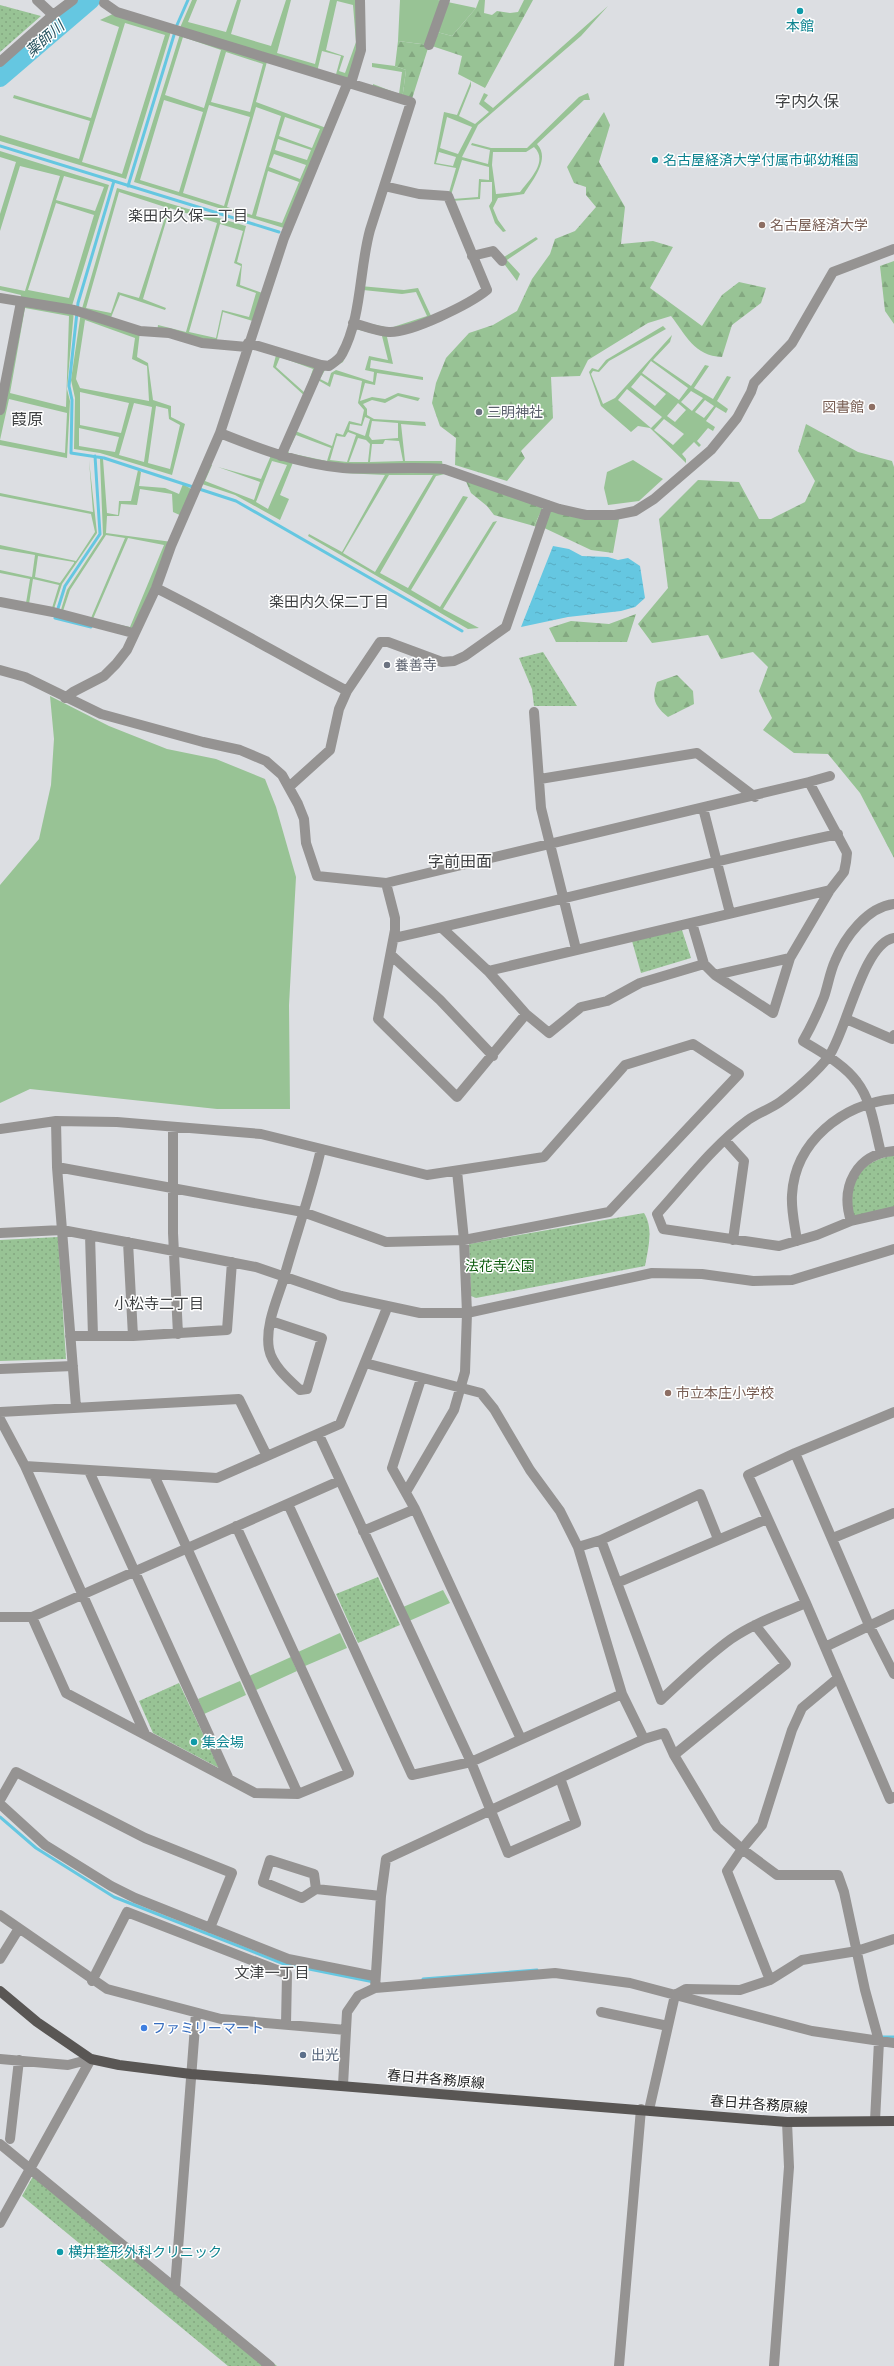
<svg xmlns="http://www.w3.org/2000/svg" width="894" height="2366" font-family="'Varela Round','Noto Sans JP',sans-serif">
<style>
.grass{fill:#98c395;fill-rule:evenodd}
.forest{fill:url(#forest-firs)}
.park{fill:url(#park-dots)}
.water{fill:url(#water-ripples)}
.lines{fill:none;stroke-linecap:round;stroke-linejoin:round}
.stream{stroke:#65c7e1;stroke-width:3}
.river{stroke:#65c7e1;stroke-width:18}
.minor{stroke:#959392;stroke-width:10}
.major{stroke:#595654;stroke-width:10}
.culture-dot{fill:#0f9aa8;stroke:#fff;stroke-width:1.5}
.education-dot{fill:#8d6e63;stroke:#fff;stroke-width:1.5}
.worship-dot{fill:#6b7280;stroke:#fff;stroke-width:1.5}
.shop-dot{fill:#3f7fe0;stroke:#fff;stroke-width:1.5}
.service-dot{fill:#5c6f8a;stroke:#fff;stroke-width:1.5}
.labels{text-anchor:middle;stroke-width:3;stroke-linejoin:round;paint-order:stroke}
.culture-label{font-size:14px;fill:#0d838f;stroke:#fff;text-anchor:start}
.education-label{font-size:14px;fill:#785e54;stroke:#fff;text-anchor:start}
.worship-label{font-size:14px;fill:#5b616d;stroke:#fff;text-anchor:start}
.park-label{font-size:14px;fill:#0c5b0e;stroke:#fff}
.shop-label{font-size:14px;fill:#366cbe;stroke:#fff;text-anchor:start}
.service-label{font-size:14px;fill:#4e5e75;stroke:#fff;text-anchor:start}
.street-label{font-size:14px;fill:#232425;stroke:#fff}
.water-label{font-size:15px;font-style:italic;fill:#295460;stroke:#fff}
.neighbourhood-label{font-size:15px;fill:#3f4143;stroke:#fff}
.quarter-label{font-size:16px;fill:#3f4143;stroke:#fff}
</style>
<defs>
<pattern id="forest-firs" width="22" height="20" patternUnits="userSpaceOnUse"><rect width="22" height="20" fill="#98c395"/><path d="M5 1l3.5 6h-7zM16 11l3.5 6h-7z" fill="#83a780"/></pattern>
<pattern id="park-dots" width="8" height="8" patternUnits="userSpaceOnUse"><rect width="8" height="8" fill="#98c395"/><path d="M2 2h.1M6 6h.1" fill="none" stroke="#83a780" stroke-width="1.8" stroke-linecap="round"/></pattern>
<pattern id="water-ripples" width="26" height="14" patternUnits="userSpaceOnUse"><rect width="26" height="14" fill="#65c7e1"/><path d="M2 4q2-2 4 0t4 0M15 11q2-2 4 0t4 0" fill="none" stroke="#57abc1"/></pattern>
</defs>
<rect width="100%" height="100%" fill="#dcdee2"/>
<path class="grass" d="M 192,0 L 197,0 L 188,22 L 226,32 L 237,0 L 241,0 L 231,34 L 271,46 L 286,0 L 291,0 L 277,53 L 315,64 L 330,0 L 360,0 L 362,39 L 351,83 L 335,78 L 341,56 L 322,51 L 317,72 L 268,58 L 256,102 L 329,129 L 287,229 L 134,182 L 181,31 L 179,30 ZM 337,1 L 353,5 L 356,42 L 345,73 L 339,71 L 344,56 L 326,50 ZM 183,37 L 221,50 L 204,108 L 165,95 ZM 226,52 L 263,64 L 250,112 L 211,102 ZM 164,100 L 203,112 L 179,192 L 140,180 ZM 209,105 L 250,117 L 224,206 L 183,193 ZM 256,107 L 281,116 L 252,215 L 227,207 ZM 285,117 L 320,129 L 312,148 L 279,136 ZM 278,139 L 311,150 L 307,160 L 275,150 ZM 274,154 L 306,165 L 300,179 L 269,167 ZM 268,171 L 299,182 L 282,223 L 256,216 Z
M 400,0 L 438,0 L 476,8 L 452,36 L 433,31 L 429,45 L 398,41 Z
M 608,6 L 581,36 L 478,125 L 462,157 L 488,164 L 490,150 L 471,145 L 472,143 L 491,148 L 527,148 L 579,97 L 588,93 L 590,100 L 584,100 L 537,144 C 551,159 532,181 524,194 L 498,198 L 493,208 L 498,220 L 506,231 L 503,232 L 495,223 L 489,206 L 492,201 L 492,182 L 481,182 L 480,199 L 451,201 L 448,196 L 456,168 L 434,164 L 444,112 L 457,115 L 471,81 L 471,86 L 459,116 L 475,124 L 489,112 L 479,104 L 484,93 L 488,95 L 484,101 L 493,108 ZM 447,117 L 472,127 L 458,154 L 440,148 ZM 534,147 C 549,161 529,180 520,192 L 496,194 L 492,165 L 493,152 L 526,152 ZM 439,152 L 456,157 L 453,166 L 436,163 ZM 462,160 L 489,167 L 489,180 L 479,179 L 478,197 L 453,199 L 451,195 Z
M 117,12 L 172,28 L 126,179 L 0,141 L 0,135 L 79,159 L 90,121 L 13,98 L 14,95 L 91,118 L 119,27 L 100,20 ZM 125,23 L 165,35 L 122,174 L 82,162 Z
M 372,63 L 395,66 L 406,70 L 402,100 L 372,91 L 373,84 L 399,94 L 402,72 L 372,67 Z
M 0,151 L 109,185 L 71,309 L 74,310 L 67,389 L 70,401 L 67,458 L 0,445 L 0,410 L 21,295 L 0,290 L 0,286 L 25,291 L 60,176 L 20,166 L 0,231 L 0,214 L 16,162 L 0,157 ZM 64,176 L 104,187 L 95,211 L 56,200 ZM 56,203 L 94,215 L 69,298 L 28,290 ZM 25,308 L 69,316 L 66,407 L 10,393 ZM 9,399 L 67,413 L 65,453 L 0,440 Z
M 117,188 L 246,226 L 237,262 L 242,264 L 240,285 L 265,294 L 256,322 L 223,312 L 216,344 L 157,332 L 158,325 L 186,332 L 217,223 L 170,208 L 143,299 L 166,308 L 165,310 L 120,295 L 110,320 L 140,331 L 137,357 L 148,363 L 153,400 L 171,406 L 171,417 L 185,424 L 172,475 L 100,453 L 74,449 L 75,398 L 71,380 L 81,312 ZM 119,192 L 168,208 L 139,298 L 118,292 L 111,313 L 86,308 ZM 220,224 L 243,231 L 234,263 L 241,266 L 236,286 L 256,293 L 249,317 L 222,310 L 216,338 L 189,332 ZM 85,320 L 135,338 L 132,359 L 147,366 L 149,401 L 80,388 L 76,379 ZM 80,392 L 129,403 L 121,433 L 80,425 ZM 134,403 L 152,407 L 144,462 L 119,455 ZM 156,406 L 168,409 L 169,419 L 180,425 L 170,469 L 148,463 ZM 79,428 L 119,437 L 115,452 L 79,446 Z
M 536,237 L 538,239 L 507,260 L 520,274 L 517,281 L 502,261 L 504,257 Z
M 360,286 L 404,290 L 418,288 L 432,318 L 387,337 L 393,364 L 371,360 L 370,368 L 423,377 L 423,380 L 377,373 L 375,385 L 365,383 L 360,401 L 372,397 L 385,399 L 398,393 L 420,398 L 418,401 L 398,396 L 385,403 L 372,400 L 363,404 L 367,409 L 367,415 L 374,419 L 425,422 L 426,426 L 401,424 L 405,461 L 442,461 L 443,468 L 548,505 L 539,528 L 534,526 L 543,508 L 445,474 L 436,476 L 380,573 L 408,588 L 463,496 L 468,497 L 411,590 L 440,607 L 493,522 L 497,521 L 443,609 L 479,628 L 468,629 L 308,536 L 309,534 L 342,552 L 385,475 L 343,473 L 344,468 L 294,460 L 280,495 L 289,499 L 280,520 L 235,495 L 199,483 L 207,463 L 212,465 L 205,481 L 254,500 L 260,482 L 218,467 L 261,479 L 272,453 L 281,456 L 293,430 L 332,446 L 336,433 L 343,435 L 349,421 L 361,424 L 364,410 L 358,403 L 362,381 L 334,374 L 330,387 L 316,379 L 307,398 L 273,367 L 277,351 L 321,365 L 342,355 ZM 363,290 L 402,294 L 416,292 L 427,316 L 390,328 L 358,321 ZM 356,329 L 382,336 L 388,360 L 369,356 L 365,370 L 374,372 L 373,382 L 336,370 L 331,373 L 328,383 L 320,379 L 325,370 L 328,371 L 343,362 ZM 280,357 L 313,369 L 305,393 L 276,367 ZM 365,417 L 370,419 L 365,436 L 349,430 L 350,424 L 362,426 ZM 372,421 L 398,423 L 398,438 L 372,440 L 369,436 ZM 348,432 L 356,435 L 347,462 L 330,460 L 337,436 L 345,437 ZM 296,435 L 331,448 L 327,461 L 289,453 L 288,451 ZM 358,438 L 366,440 L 370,444 L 368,462 L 349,462 ZM 385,440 L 399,441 L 403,461 L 370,462 L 372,444 L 383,444 ZM 272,461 L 287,465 L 268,509 L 256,502 ZM 389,475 L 433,475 L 375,572 L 343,553 Z
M 663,326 L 666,329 L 609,361 L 599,372 L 593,371 L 591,374 L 603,404 L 615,398 L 672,335 L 670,342 L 653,360 L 691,386 L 705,365 L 709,366 L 694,388 L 713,399 L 727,376 L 731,377 L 717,401 L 728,409 L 726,413 L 716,407 L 706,421 L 715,427 L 713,431 L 708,428 L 697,441 L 701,445 L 699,447 L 694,442 L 682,454 L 686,459 L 686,463 L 650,428 L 638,426 L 631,432 L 601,406 L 589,372 L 592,368 L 598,370 L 606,360 ZM 651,361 L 688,388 L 679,400 L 642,373 ZM 641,375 L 666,394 L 655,406 L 631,387 ZM 627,389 L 662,417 L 651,428 L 618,400 ZM 691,391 L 703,398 L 692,411 L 681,402 ZM 705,400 L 714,406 L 704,418 L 695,412 ZM 678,403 L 686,410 L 675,422 L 667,416 ZM 664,419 L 684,434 L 673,445 L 654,430 Z
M 100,459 L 103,459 L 107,513 L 118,515 L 119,501 L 131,501 L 138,470 L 141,472 L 139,486 L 165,488 L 179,494 L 183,484 L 196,492 L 184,517 L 173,512 L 172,494 L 140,489 L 137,505 L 121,504 L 119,516 L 107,516 L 106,533 L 172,542 L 135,629 L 60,613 L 67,590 L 103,535 ZM 106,535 L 125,538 L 91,618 L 63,611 L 70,590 ZM 128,538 L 164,545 L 130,627 L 93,619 Z
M 89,460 L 97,533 L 62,584 L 53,612 L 26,603 L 30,579 L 0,573 L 0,570 L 32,577 L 35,555 L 0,549 L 0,545 L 76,561 L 95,532 L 91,514 L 0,496 L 0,493 L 93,512 ZM 38,556 L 74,562 L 74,563 L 60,583 L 35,577 ZM 33,579 L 59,585 L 52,608 L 29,604 Z
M 633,460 L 663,479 L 639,501 L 608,505 L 604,488 L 607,472 Z
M 50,696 L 109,726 L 167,749 L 216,759 L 265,779 L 276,807 L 296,877 L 289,1005 L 290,1109 L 217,1109 L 30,1089 L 0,1103 L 0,885 L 39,839 L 51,785 L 54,739 Z
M 443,1590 L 450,1603 L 409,1621 L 403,1607 Z
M 340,1633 L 347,1648 L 305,1666 L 298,1652 Z
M 291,1657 L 297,1671 L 256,1690 L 249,1676 Z
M 240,1681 L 246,1695 L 204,1714 L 198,1699 Z"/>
<path class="forest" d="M 479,0 L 485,0 L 484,13 L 492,15 L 497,11 L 510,13 L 518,12 L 524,0 L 533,0 L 485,88 L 458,74 L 462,56 L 429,45 L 411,102 L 402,100 L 406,70 L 395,66 L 398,41 L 428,45 L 433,31 L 452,36 L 476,8 Z
M 604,112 L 610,125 L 599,162 L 625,207 L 621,244 L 653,241 L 673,247 L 650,288 L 702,326 L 722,295 L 739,282 L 766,288 L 761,303 L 732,325 L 722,357 C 694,356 686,335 671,316 L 648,323 L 588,360 L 580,376 L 551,377 L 553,418 L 521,451 L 525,458 L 507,481 L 455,465 L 456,438 L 440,426 L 432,403 L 436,383 L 446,358 L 469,333 L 493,325 L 517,311 L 532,279 L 550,254 L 555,239 L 575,231 L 596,207 L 586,195 L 586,187 L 574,183 L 567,167 Z
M 894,261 L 894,324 L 885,311 L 880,266 Z
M 806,424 L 858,452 L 892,461 L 894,467 L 894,858 L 860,793 L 828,754 L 794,753 L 763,730 L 772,718 L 759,691 L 768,667 L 753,652 L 721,659 L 708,635 L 652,643 L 638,624 L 668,588 L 659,519 L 698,480 L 739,482 L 759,519 L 771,519 L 805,502 L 815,481 L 798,451 Z
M 465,479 L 543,507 L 534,526 L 494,515 L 487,506 L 471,493 Z
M 548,505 L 619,519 L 613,553 L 591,550 L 540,526 Z
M 636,614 L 627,642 L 556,642 L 549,628 L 571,621 L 609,624 Z
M 677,675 L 693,691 L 694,704 L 668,717 C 655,706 651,699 657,682 Z"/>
<path class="park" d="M 0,5 L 41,16 L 0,52 Z
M 543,652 L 577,706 L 534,706 L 532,689 L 519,658 Z
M 682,930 L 691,958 L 641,973 L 632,941 Z
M 894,1155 L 894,1207 L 853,1218 C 847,1183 858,1162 894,1155 Z
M 644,1213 C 654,1229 648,1248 645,1266 L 476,1298 L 471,1296 L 469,1244 Z
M 58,1237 L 66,1359 L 0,1361 L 0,1240 Z
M 378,1577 L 400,1625 L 358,1643 L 336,1594 Z
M 179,1683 L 219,1768 L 153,1733 L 139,1701 Z
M 37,2169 L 277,2366 L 228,2366 L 22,2196 Z"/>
<path class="water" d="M 553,546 L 569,549 L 582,556 L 608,557 L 618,560 L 628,558 L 640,566 L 645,598 L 635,607 L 621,611 L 568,617 L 521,627 Z"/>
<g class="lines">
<path class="stream" d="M 177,25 L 188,0
M 0,146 L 279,232
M 114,181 L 78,303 L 69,386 L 72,400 L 71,453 L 104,458 L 236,501 L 462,631
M 128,186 L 174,35
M 91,627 L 55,618 L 65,586 L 100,534 L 95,456
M 0,1817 L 36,1848 L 114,1897 L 284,1964 L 374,1982
M 423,1979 L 537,1970
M 881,2037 L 894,2037"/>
<path class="river" d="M 0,78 L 91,0"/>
<path class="minor" d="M 37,0 L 53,15
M 104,3 L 117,12 L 411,102 L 370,230 C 359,270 362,317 342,354 C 340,359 333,363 329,366 L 321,365 L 248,343
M 429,45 L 445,0
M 0,62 L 53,15 L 73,0
M 351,83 L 361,50 L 360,0
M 472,256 L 493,251 L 502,261
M 0,298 L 74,310 L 140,331 L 169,333 L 202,343 L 247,347
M 353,323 C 364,326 378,332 389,332 C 411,333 470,304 487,290 L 448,196 L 419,194 L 384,186
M 0,410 L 21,302
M 220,433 C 260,449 299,464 343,468 C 377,470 411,466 444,469 L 559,509 L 586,515 L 615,515 L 635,511 L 654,499 L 711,450 L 737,418 L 751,392 L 754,383 L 792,343 L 833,272 L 894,249
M 281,456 L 321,365
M 156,588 C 221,620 283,657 347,691 L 339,709 L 330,750 L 289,787
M 0,602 L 53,612 L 133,633
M 0,670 L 25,677 L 101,714 L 203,742 L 240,750 L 266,761 L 282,775 L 298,804 L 304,819 L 306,843 L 317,876 L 386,883 L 809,782 L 847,853 L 846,862 L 844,872 L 830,890 L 790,958 L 773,1013 L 715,975 L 704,964 L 640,983 L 607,1001 L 581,1007 L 549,1033 L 526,1014 L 488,971 L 442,928
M 347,691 L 380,642 L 388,642 L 442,662 L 454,661 L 465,656 L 506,627 L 548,505
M 65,698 L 73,692 L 104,676 L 116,664 L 127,650 L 156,588 L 171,546 L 220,433 L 284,238 L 348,82
M 534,712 L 541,808 L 576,949
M 540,779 L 697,753 L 755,797
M 809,782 L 830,776
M 703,808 L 730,913
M 386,883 L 395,918 L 395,930 L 378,1019 L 457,1097 L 526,1014
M 692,923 L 704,964
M 394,938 C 543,905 689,866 838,834
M 894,938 C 863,943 847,1030 829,1056 C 819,1070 794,1092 780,1102 C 770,1109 758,1113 748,1120 C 714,1145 686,1182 657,1214 L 663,1229 L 779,1246 L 817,1235 L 851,1221 L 894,1211
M 391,955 L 440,1000 L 493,1056
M 488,971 L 830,890
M 715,975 L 790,958
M 846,1019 L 892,1039 L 894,1035
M 56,1121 L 57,1167 L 76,1407
M 173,1127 L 173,1233 L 178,1334
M 0,1129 L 56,1121 L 117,1122 L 261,1134 L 427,1175 L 544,1157 L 625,1065 L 693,1044 L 739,1074 L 609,1212 L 464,1240 L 386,1242 L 303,1212 L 57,1167
M 725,1140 L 744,1161 L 733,1240
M 881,1153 C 875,1131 872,1101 857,1082 C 844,1064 822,1053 803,1041 C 811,1027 818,1012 824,997 C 828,985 830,972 835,961 C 845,937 867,907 894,904
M 851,1221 C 840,1187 856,1154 894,1151
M 0,1233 L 62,1230 L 174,1251 L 256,1267 L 341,1296 L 420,1313 L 467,1313 L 652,1273 L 702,1274 L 753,1281 L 792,1280 L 894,1249
M 90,1235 L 93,1336
M 797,1241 C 795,1226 791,1211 792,1195 C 795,1141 843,1104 894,1099
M 128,1242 L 133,1336
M 271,1321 L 322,1338 L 307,1389 L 300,1390 C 288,1379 272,1365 269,1349 C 265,1327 276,1302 283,1281 C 295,1237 311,1193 321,1149
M 70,1336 L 133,1336 L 227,1330 L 232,1262
M 365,1363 L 481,1393 L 494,1409 L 530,1470 L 560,1511 L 578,1547 L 622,1694 L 644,1739
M 0,1369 L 73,1366
M 421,1379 L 392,1468 L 415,1509 L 521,1739
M 0,1412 L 239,1399 L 267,1456
M 894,1412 L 795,1453 L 748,1475 L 806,1603 L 890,1799 L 894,1797
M 0,1419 L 25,1466 L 145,1734
M 319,1435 L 471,1762 L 508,1853 L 576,1823 L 560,1778
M 795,1453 L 869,1625 L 894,1674
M 25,1466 L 217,1478 L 340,1424 L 387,1308
M 89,1471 L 228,1777
M 154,1475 L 298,1794
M 406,1492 L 454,1410 L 465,1372 L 467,1313 L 464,1240 L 457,1171
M 288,1504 L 412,1775 L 471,1762 L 622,1694
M 363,1531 L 415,1509
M 833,1538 L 894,1513
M 601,1540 L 661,1700 C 684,1679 706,1657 731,1639 C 754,1623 781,1614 806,1603
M 578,1547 L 601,1540 L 700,1494 L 718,1539
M 617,1583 L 767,1519
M 0,1617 L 32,1617 L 339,1481
M 32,1617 L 66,1693 L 255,1793 L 298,1794 L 349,1773 L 236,1526
M 825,1647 L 894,1614
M 674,1755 L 786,1664 L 755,1625
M 0,1800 L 16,1772 L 145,1838 L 232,1873 L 210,1928
M 0,1804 L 45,1845 L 111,1886 L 135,1898 L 288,1959 L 374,1976
M 316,1889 L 314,1874 L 270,1860 L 263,1882 L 302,1898 L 316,1889 L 381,1896
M 0,1915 L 107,1989 L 221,2019 L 346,2030
M 0,1959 L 18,1930
M 770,1980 L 727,1871 L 742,1849 L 762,1825 L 792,1730 L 802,1708 L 838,1678
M 92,1981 L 127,1912 L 287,1974 L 286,2024
M 375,1988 L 381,1896 L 386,1859 L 644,1739 L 664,1733 L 674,1755 L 717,1827 L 742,1849 L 777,1875 L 838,1875 L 844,1892 L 865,1990 L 879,2041 L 875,2121
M 601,2012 L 668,2026
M 0,2059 L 68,2065 L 91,2059
M 343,2085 L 347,2012 L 358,1996 L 375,1988 L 555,1973 L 630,1983 L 812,2031 L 894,2043
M 649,2110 L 675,1995 L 686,1989 L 740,1990 L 770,1980 L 802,1960 L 857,1951 L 894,1939
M 10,2139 L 19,2060
M 0,2144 L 270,2366
M 0,2223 L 91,2059
M 175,2288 L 196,2013
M 619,2366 L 641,2109
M 774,2366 L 789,2167 L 787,2122"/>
<path class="major" d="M 0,1991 L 37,2022 L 91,2059 L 119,2065 L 191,2074 L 787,2122 L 894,2121"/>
</g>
<g class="culture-dot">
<circle cx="800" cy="11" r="4"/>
<circle cx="655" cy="160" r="4"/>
<circle cx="194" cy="1742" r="4"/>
<circle cx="60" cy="2252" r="4"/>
</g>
<g class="education-dot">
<circle cx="762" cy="225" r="4"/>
<circle cx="872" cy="407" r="4"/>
<circle cx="668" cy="1393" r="4"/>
</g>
<g class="worship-dot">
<circle cx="479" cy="412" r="4"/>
<circle cx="387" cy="665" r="4"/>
</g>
<circle class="shop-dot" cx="144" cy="2028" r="4"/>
<circle class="service-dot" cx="303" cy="2055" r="4"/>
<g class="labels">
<g class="culture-label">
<text x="800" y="31" text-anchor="middle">本館</text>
<text x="663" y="165">名古屋経済大学付属市邨幼稚園</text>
<text x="202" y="1747">集会場</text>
<text x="68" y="2257">横井整形外科クリニック</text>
</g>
<g class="education-label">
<text x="770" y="230">名古屋経済大学</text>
<text x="864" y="412" text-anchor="end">図書館</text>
<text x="676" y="1398">市立本庄小学校</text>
</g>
<g class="worship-label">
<text x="487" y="417">三明神社</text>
<text x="395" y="670">養善寺</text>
</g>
<g class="park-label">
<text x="500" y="1271">法花寺公園</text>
</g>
<g class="shop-label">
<text x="152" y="2033">ファミリーマート</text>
</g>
<g class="service-label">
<text x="311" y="2060">出光</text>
</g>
<g class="street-label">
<text transform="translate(436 2079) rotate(5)" y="5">春日井各務原線</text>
<text transform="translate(759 2104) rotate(4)" y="5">春日井各務原線</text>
</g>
<g class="water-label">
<text transform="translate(45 39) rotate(-41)" y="5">薬師川</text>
</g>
<g class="neighbourhood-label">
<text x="188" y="221">楽田内久保一丁目</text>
<text x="329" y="607">楽田内久保二丁目</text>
<text x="159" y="1309">小松寺二丁目</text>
<text x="272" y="1978">文津一丁目</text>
</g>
<g class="quarter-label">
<text x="807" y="107">字内久保</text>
<text x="27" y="425">葭原</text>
<text x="460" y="867">字前田面</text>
</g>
</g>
</svg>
